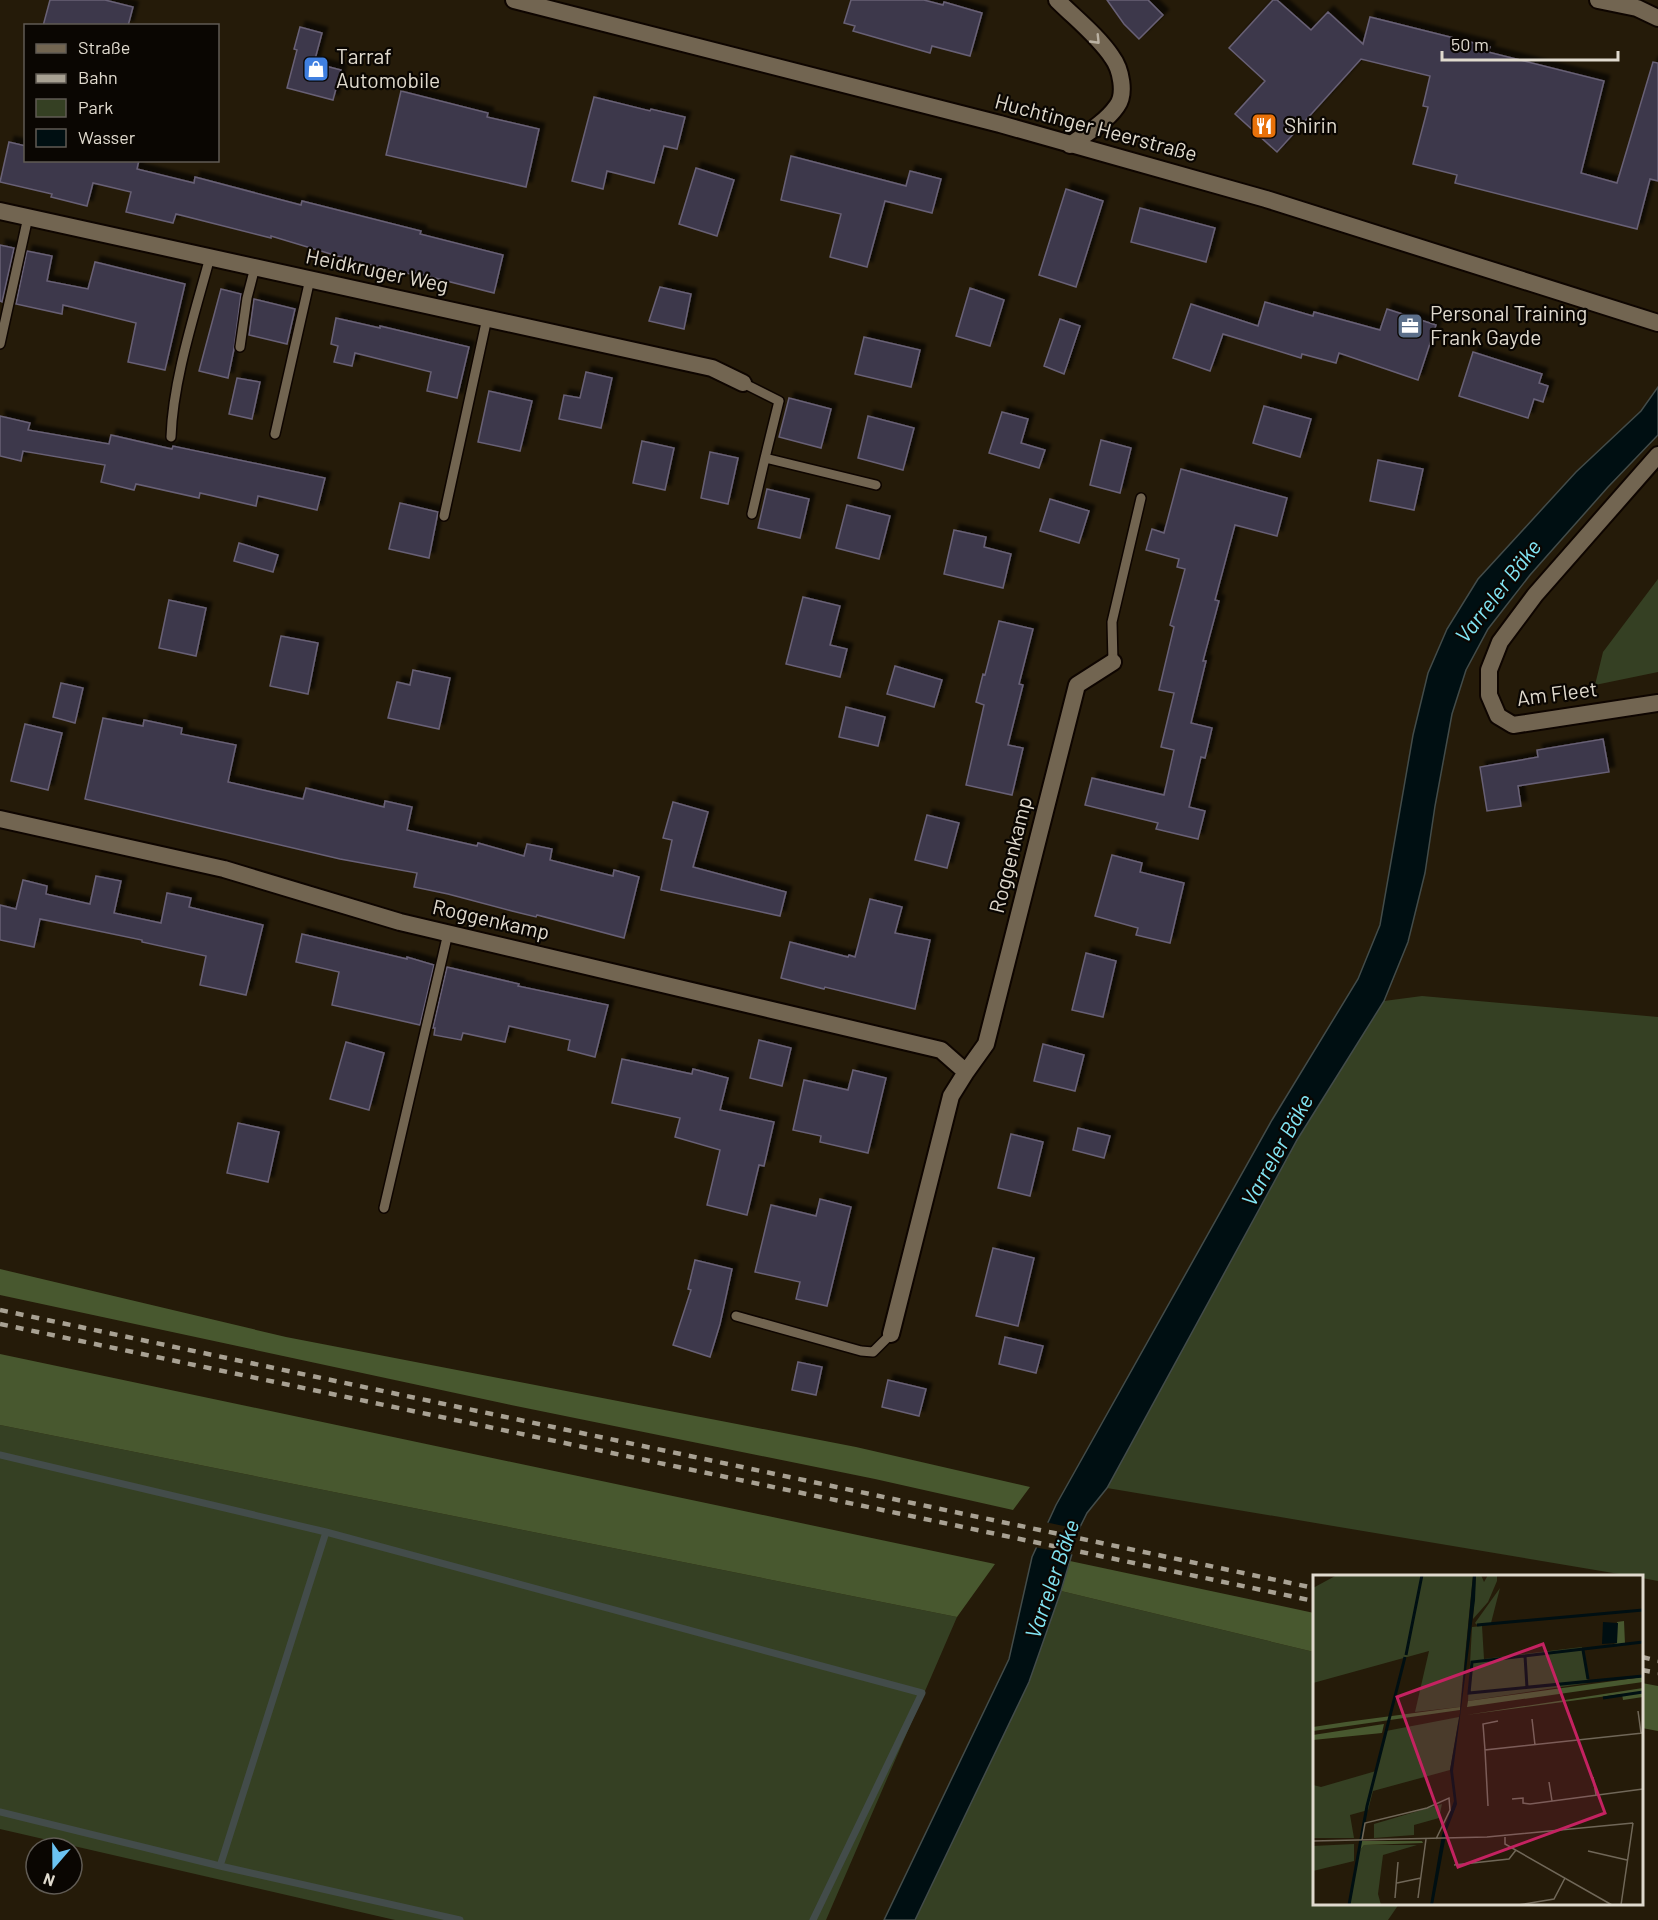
<svg xmlns="http://www.w3.org/2000/svg" width="1658" height="1920" font-family="Barlow,sans-serif">
<style>
.green{fill:#354023}
.forest{fill:#48582f}
.water{fill:#000f12;stroke:#434c4a;stroke-width:1.5}
.pier{fill:#251b09}
.lines{fill:none;stroke-linecap:round;stroke-linejoin:round}
.stream{stroke:#434c4a;stroke-width:7}
.building{fill:#3e384b;stroke:#686176;stroke-width:1.5;filter:url(#shadow)}
.service-casing{stroke:#0e0500;stroke-width:12}
.minor-casing{stroke:#0e0500;stroke-width:20}
.secondary-casing{stroke:#0e0500;stroke-width:20}
.service{stroke:#726551;stroke-width:9}
.minor{stroke:#726551;stroke-width:16}
.secondary{stroke:#726551;stroke-width:16}
.rail{stroke:#a8a193;stroke-width:4.5;stroke-dasharray:8 8;stroke-linecap:butt}
.oneway{stroke:#bab1a2}
.labels{text-anchor:middle;stroke-width:4.5;stroke-linejoin:round;paint-order:stroke}
.poi-label{font-size:21px;fill:#e0dace;stroke:#0a0602;text-anchor:start}
.street-label{font-size:21px;fill:#e0dace;stroke:#0a0602}
.water-label{font-size:22px;font-style:italic;fill:#82e6f5;stroke:#0a0602}
.inset-river{fill:none;stroke:#000f12;stroke-width:3}
.inset-road{fill:none;stroke:#706758;stroke-width:1.5}
.view{fill:#c42261;fill-opacity:0.15;stroke:#c42261;stroke-width:3}
.inset-edge{fill:none;stroke:#e0dace;stroke-width:3}
</style>
<defs>
<filter id="shadow"><feDropShadow dx="5.5" dy="-5.5" stdDeviation="1.5" flood-color="#0009"/></filter>
</defs>
<rect width="100%" height="100%" fill="#251b09"/>
<path class="green" d="M 1658,579 L 1658,672 L 1595,685 L 1603,652 Z
M 1422,996 L 1658,1017 L 1658,1581 L 1642,1578 L 1642,1576 L 1631,1576 L 1107,1488 L 1297,1140 L 1384,1001 Z
M 0,1425 L 957,1617 L 826,1920 L 395,1920 L 0,1829 Z
M 1061,1591 L 1314,1652 L 1314,1904 L 1399,1904 L 1388,1920 L 915,1920 L 1029,1682 Z"/>
<path class="forest" d="M 0,1269 L 286,1337 L 856,1447 L 1030,1487 L 1013,1510 L 875,1479 L 511,1405 L 0,1295 Z
M 0,1354 L 995,1564 L 957,1617 L 0,1425 Z
M 1070,1561 L 1314,1613 L 1314,1652 L 1061,1591 Z
M 1642,1683 L 1658,1686 L 1658,1731 L 1642,1728 Z"/>
<path class="water" d="M 1658,387 L 1658,435 L 1608,487 L 1530,575 L 1488,629 L 1466,670 L 1452,714 L 1435,806 L 1425,873 L 1408,942 L 1384,1001 L 1297,1140 L 1107,1488 L 1087,1513 L 1080,1527 L 1061,1591 L 1029,1682 L 915,1920 L 884,1920 L 1009,1659 L 1032,1557 L 1056,1505 L 1272,1120 L 1358,979 L 1380,925 L 1413,735 L 1428,673 L 1447,629 L 1478,579 L 1576,472 L 1641,411 Z"/>
<path class="pier" d="M 1045,1522 L 1082,1530 L 1075,1555 L 1034,1547 Z"/>
<g class="lines">
<path class="stream" d="M 0,1455 L 326,1532 L 922,1693 L 813,1920
M 0,1812 L 220,1866 L 460,1920
M 220,1866 L 326,1532"/>
</g>
<path class="building" d="M 50,0 L 105,0 L 133,7 L 128,26 L 43,26 Z
M 851,0 L 924,0 L 943,5 L 944,2 L 982,13 L 970,56 L 932,46 L 930,53 L 853,31 L 855,26 L 844,23 Z
M 1107,0 L 1148,0 L 1163,15 L 1139,39 L 1124,24 Z
M 1273,0 L 1277,0 L 1311,30 L 1328,12 L 1363,44 L 1370,17 L 1490,47 L 1488,52 L 1604,81 L 1581,173 L 1617,183 L 1653,62 L 1658,63 L 1658,181 L 1650,179 L 1637,229 L 1455,183 L 1457,175 L 1413,164 L 1428,107 L 1423,106 L 1430,76 L 1361,59 L 1277,152 L 1235,114 L 1265,81 L 1229,48 Z
M 300,27 L 322,33 L 314,63 L 341,70 L 333,100 L 287,88 L 297,50 L 294,49 Z
M 401,91 L 488,113 L 487,117 L 539,129 L 526,187 L 386,155 Z
M 594,97 L 650,111 L 651,109 L 685,117 L 677,149 L 664,146 L 654,183 L 607,171 L 603,189 L 572,181 Z
M 9,142 L 26,146 L 26,160 L 139,160 L 137,169 L 194,183 L 195,177 L 301,205 L 302,201 L 421,231 L 420,234 L 503,255 L 494,293 L 411,272 L 410,274 L 354,261 L 271,236 L 271,238 L 176,214 L 173,223 L 126,212 L 131,192 L 93,183 L 87,206 L 51,197 L 52,194 L 0,182 Z
M 791,156 L 906,186 L 910,171 L 941,179 L 932,213 L 885,201 L 867,267 L 830,257 L 841,214 L 781,200 Z
M 696,168 L 734,180 L 717,236 L 679,224 Z
M 1066,189 L 1103,201 L 1076,287 L 1039,275 Z
M 1140,208 L 1215,228 L 1206,262 L 1131,242 Z
M 0,245 L 14,248 L 2,302 L 0,301 Z
M 27,251 L 52,256 L 47,281 L 88,289 L 95,262 L 185,284 L 165,370 L 128,362 L 136,323 L 63,305 L 62,314 L 16,304 Z
M 660,287 L 691,294 L 684,329 L 649,321 Z
M 970,288 L 1004,300 L 990,346 L 956,336 Z
M 221,289 L 241,294 L 234,349 L 228,378 L 199,371 Z
M 254,299 L 295,309 L 287,344 L 249,335 Z
M 1265,302 L 1313,316 L 1314,312 L 1380,330 L 1387,309 L 1436,325 L 1418,380 L 1339,353 L 1336,363 L 1302,354 L 1301,358 L 1223,334 L 1210,371 L 1173,358 L 1191,304 L 1258,326 Z
M 336,318 L 380,328 L 380,326 L 469,347 L 457,398 L 427,391 L 431,372 L 355,353 L 352,366 L 334,362 L 338,346 L 331,344 Z
M 1060,319 L 1080,326 L 1064,374 L 1044,366 Z
M 864,337 L 920,350 L 911,387 L 855,374 Z
M 1473,352 L 1542,374 L 1539,383 L 1548,386 L 1543,402 L 1534,399 L 1528,418 L 1459,396 Z
M 586,372 L 612,378 L 601,428 L 559,419 L 564,395 L 580,398 Z
M 237,378 L 260,382 L 252,419 L 229,414 Z
M 489,391 L 532,401 L 520,451 L 478,442 Z
M 789,398 L 831,409 L 821,448 L 779,437 Z
M 1264,406 L 1311,419 L 1300,457 L 1253,443 Z
M 1002,412 L 1028,419 L 1021,443 L 1045,450 L 1039,468 L 989,453 Z
M 0,416 L 30,423 L 28,430 L 109,444 L 111,435 L 172,449 L 173,446 L 325,478 L 317,510 L 258,496 L 256,506 L 200,493 L 199,498 L 136,484 L 134,490 L 101,482 L 105,465 L 23,451 L 21,461 L 0,456 Z
M 868,416 L 914,428 L 903,470 L 858,458 Z
M 1101,440 L 1131,448 L 1120,493 L 1090,485 Z
M 642,441 L 674,448 L 665,490 L 633,483 Z
M 710,452 L 738,458 L 728,504 L 701,498 Z
M 1378,460 L 1423,469 L 1414,510 L 1370,501 Z
M 1181,469 L 1287,498 L 1277,536 L 1235,525 L 1215,600 L 1219,601 L 1203,661 L 1206,661 L 1191,723 L 1212,728 L 1205,758 L 1201,757 L 1189,807 L 1205,811 L 1198,839 L 1156,829 L 1158,823 L 1085,805 L 1092,778 L 1164,795 L 1174,750 L 1161,747 L 1174,693 L 1159,690 L 1174,627 L 1170,625 L 1185,569 L 1177,567 L 1179,559 L 1146,550 L 1152,529 L 1164,533 Z
M 767,489 L 809,499 L 800,538 L 758,528 Z
M 1050,499 L 1089,511 L 1079,543 L 1040,531 Z
M 400,503 L 438,512 L 429,558 L 389,549 Z
M 847,505 L 890,516 L 879,559 L 836,548 Z
M 954,530 L 986,537 L 984,547 L 1011,554 L 1003,588 L 944,574 Z
M 239,543 L 278,555 L 273,572 L 234,561 Z
M 803,597 L 840,606 L 830,645 L 847,649 L 840,677 L 786,664 Z
M 169,600 L 206,608 L 196,656 L 159,648 Z
M 999,621 L 1033,629 L 1019,684 L 1023,685 L 1008,745 L 1023,748 L 1012,795 L 966,785 L 984,705 L 976,702 L 983,674 L 985,675 Z
M 281,636 L 318,643 L 308,694 L 270,686 Z
M 895,666 L 942,680 L 934,707 L 887,694 Z
M 413,670 L 450,678 L 439,729 L 388,718 L 397,682 L 410,685 Z
M 61,683 L 83,688 L 75,723 L 53,717 Z
M 846,707 L 885,717 L 878,746 L 839,737 Z
M 103,718 L 143,726 L 144,720 L 182,728 L 181,734 L 236,745 L 228,782 L 303,799 L 306,788 L 384,807 L 385,801 L 412,807 L 407,830 L 477,846 L 478,843 L 524,856 L 527,844 L 552,849 L 550,860 L 613,876 L 614,870 L 639,877 L 624,938 L 537,915 L 536,917 L 512,911 L 448,894 L 414,887 L 417,873 L 340,859 L 85,799 Z
M 25,724 L 62,733 L 48,790 L 11,781 Z
M 1603,739 L 1609,772 L 1518,786 L 1521,806 L 1487,811 L 1480,767 L 1538,757 L 1537,750 Z
M 673,802 L 708,812 L 693,867 L 786,892 L 780,916 L 661,890 L 672,840 L 663,838 Z
M 927,815 L 959,823 L 947,868 L 915,860 Z
M 1112,855 L 1142,863 L 1140,872 L 1184,883 L 1170,943 L 1136,935 L 1138,928 L 1095,916 Z
M 96,876 L 121,881 L 114,913 L 161,923 L 167,893 L 191,898 L 189,907 L 263,925 L 246,995 L 200,985 L 206,956 L 142,942 L 142,940 L 40,919 L 34,947 L 0,940 L 0,905 L 16,909 L 23,880 L 47,886 L 46,894 L 90,904 Z
M 870,899 L 902,907 L 895,933 L 930,940 L 915,1009 L 825,987 L 824,989 L 781,978 L 790,942 L 848,957 L 849,955 L 855,957 Z
M 302,934 L 407,959 L 407,957 L 434,965 L 420,1025 L 332,1005 L 339,972 L 296,962 Z
M 1086,953 L 1116,961 L 1103,1017 L 1072,1010 Z
M 447,967 L 519,984 L 518,986 L 608,1005 L 595,1057 L 568,1050 L 570,1040 L 509,1026 L 505,1042 L 463,1033 L 461,1040 L 434,1035 L 435,1028 L 433,1028 Z
M 759,1040 L 791,1048 L 782,1086 L 750,1078 Z
M 346,1042 L 384,1053 L 369,1110 L 330,1099 Z
M 1043,1044 L 1084,1055 L 1075,1091 L 1034,1081 Z
M 622,1059 L 692,1074 L 693,1069 L 728,1078 L 720,1110 L 774,1122 L 764,1166 L 759,1165 L 747,1215 L 707,1205 L 720,1150 L 675,1137 L 680,1118 L 612,1103 Z
M 853,1070 L 886,1078 L 868,1153 L 820,1142 L 821,1136 L 793,1130 L 804,1080 L 848,1090 Z
M 238,1123 L 279,1132 L 268,1182 L 227,1173 Z
M 1078,1128 L 1110,1136 L 1104,1158 L 1073,1150 Z
M 1011,1134 L 1043,1142 L 1030,1196 L 998,1188 Z
M 820,1199 L 851,1207 L 827,1306 L 796,1299 L 800,1282 L 755,1272 L 771,1205 L 816,1216 Z
M 993,1248 L 1034,1258 L 1018,1326 L 976,1316 Z
M 695,1260 L 732,1269 L 720,1324 L 710,1357 L 673,1345 L 691,1290 L 688,1289 Z
M 1005,1337 L 1043,1346 L 1036,1373 L 999,1364 Z
M 798,1362 L 822,1367 L 816,1395 L 792,1390 Z
M 888,1380 L 926,1389 L 919,1416 L 882,1407 Z"/>
<g class="lines">
<g class="service-casing">
<path id="service" d="M 0,344 L 28,217
M 240,347 L 247,298 L 255,267
M 743,383 L 779,401 L 765,458 L 876,485
M 275,434 L 310,279
M 171,437 C 173,379 195,313 210,257
M 752,514 L 765,458
M 444,516 L 487,318
M 1113,662 L 1112,622 L 1141,498
M 384,1208 L 448,933
M 736,1316 L 861,1351 L 873,1352 L 891,1334"/>
</g>
<g class="minor-casing">
<path id="minor" d="M 1057,0 C 1075,18 1098,36 1112,57 C 1121,69 1126,94 1117,106 C 1106,122 1086,134 1070,145
M 1598,0 L 1637,8 L 1658,18
M 0,211 L 712,368 L 743,383
M 1658,455 L 1535,595 L 1500,642 L 1489,670 L 1489,695 L 1498,716 L 1513,725 L 1658,703
M 0,819 L 224,869 L 400,922 L 941,1050 L 966,1072 L 986,1044 L 1077,685 L 1113,662
M 891,1334 L 951,1096 L 966,1072"/>
</g>
<g class="secondary-casing">
<path id="secondary" d="M 514,0 L 1000,124 L 1266,199 L 1658,323"/>
</g>
<use href="#service" class="service"/>
<use href="#minor" class="minor"/>
<use href="#secondary" class="secondary"/>
<path class="rail" d="M 0,1310 L 1314,1588
M 0,1324 L 1314,1601
M 1642,1657 L 1658,1661
M 1642,1670 L 1658,1673"/>
</g>
<defs><path id="oneway-chevron" d="M-2-3.5L2.5 0L-2 3.5" fill="none" stroke-width="1.6" stroke-linecap="round" stroke-linejoin="round" transform="scale(1.5)"/></defs>
<use class="oneway" href="#oneway-chevron" transform="translate(1096 40) rotate(46)"/>
<defs>
<g id="shop-square" transform="scale(1.35)"><rect x="-9" y="-9" width="18" height="18" rx="4" fill="#3f7fe0" stroke="#0a0602"/><path d="M-5-2.5h2.3a2.7 3.5 0 0 1 5.4 0H5L5.5 6h-11ZM-1.5-2.5h3a1.5 2.3 0 0 0-3 0Z" fill="#fff"/></g>
<g id="restaurant-square" transform="scale(1.35)"><rect x="-9" y="-9" width="18" height="18" rx="4" fill="#e8710a" stroke="#0a0602"/><path d="M-5-6h1v4h1v-4h1v4h1v-4h1v5L-1.5 .5V6h-2V.5L-5-1ZM5-6V6H3V1.5H1.5Q1.5-4 5-6Z" fill="#fff"/></g>
<g id="office-square" transform="scale(1.35)"><rect x="-9" y="-9" width="18" height="18" rx="4" fill="#5c6f8a" stroke="#0a0602"/><path d="M-6-3h4V-5.5h4V-3h4V5H-6ZM-1-4.5V-3h2v-1.5ZM-6 0V1H6V0Z" fill="#fff"/></g>
</defs>
<g fill-rule="evenodd">
<use href="#shop-square" x="316" y="69"/>
<use href="#restaurant-square" x="1264" y="126"/>
<use href="#office-square" x="1410" y="326"/>
</g>
<g class="labels">
<g class="poi-label">
<text x="336" y="64">Tarraf<tspan x="336" dy="24">Automobile</tspan></text>
<text x="1284" y="133">Shirin</text>
<text x="1430" y="321">Personal Training<tspan x="1430" dy="24">Frank Gayde</tspan></text>
</g>
<g class="street-label">
<text transform="translate(1096 128) rotate(15)" y="7">Huchtinger Heerstraße</text>
<text transform="translate(377 271) rotate(12)" y="7">Heidkruger Weg</text>
<text transform="translate(1557 694) rotate(-7)" y="7">Am Fleet</text>
<text transform="translate(1011 855) rotate(-76)" y="7">Roggenkamp</text>
<text transform="translate(491 920) rotate(13)" y="7">Roggenkamp</text>
</g>
<g class="water-label">
<text transform="translate(1498 591) rotate(-52)" y="8">Varreler Bäke</text>
<text transform="translate(1277 1150) rotate(-61)" y="8">Varreler Bäke</text>
<text transform="translate(1052 1579) rotate(-71)" y="8">Varreler Bäke</text>
</g>
</g>
<g transform="translate(1313 1575)">
<rect width="330" height="330" fill="#251b09"/>
<path d="M 24,0 L 160,0 L 147,132 L 102,137 L 116,76 L 0,108 L 0,13 ZM 163,0 L 168,0 L 171,7 L 175,0 L 184,0 L 184,6 L 175,27 L 160,44 ZM 187,13 L 178,48 L 164,50 L 162,48 ZM 169,51 L 171,84 L 269,72 L 275,108 L 155,126 L 159,52 ZM 146,142 L 137,195 L 60,216 L 55,235 L 37,240 L 41,263 L 0,263 L 0,210 L 8,212 L 63,196 L 73,156 ZM 129,229 L 126,243 L 101,250 L 101,260 L 61,263 L 61,249 ZM 41,269 L 41,286 L 0,296 L 0,271 ZM 51,270 L 104,270 L 70,280 L 65,319 L 68,330 L 37,330 L 45,278 Z" fill="#354023"/>
<path d="M 311,46 L 312,69 L 290,72 L 304,68 L 304,47 ZM 330,102 L 330,107 L 154,132 L 155,126 ZM 330,113 L 330,122 L 310,125 L 309,119 L 153,140 ZM 147,132 L 147,135 L 0,156 L 0,152 L 33,147 ZM 71,149 L 69,158 L 0,165 L 0,160 ZM 48,266 L 109,266 L 110,268 L 51,270 L 45,278 Z" fill="#48582f"/>
<path d="M 160,0 L 163,0 L 162,25 L 140,196 L 144,229 L 134,255 L 120,330 L 117,330 L 129,260 L 141,226 L 137,195 L 147,138 ZM 290,47 L 305,48 L 304,68 L 289,69 Z" fill="#000f12"/>
<path class="inset-river" d="M 164,50 L 330,35M 330,67 L 159,87 L 156,118 L 330,101M 270,75 L 275,104M 93,80 L 109,0M 212,81 L 214,113M 290,123 L 330,117M 36,330 L 54,231 L 92,82"/>
<path class="inset-road" d="M 325,136 L 328,158M 219,144 L 222,170M 172,175 L 170,149 L 185,146M 280,202 L 283,220M 236,207 L 239,226M 199,224 L 210,223 L 210,228 L 217,229 L 330,214M 175,231 L 172,175 L 330,158M 192,262 L 192,269 L 299,330M 49,265 L 52,248 L 114,233 L 136,223 L 137,235 L 123,264M 0,266 L 174,262 L 320,248M 275,276 L 314,285M 141,290 L 196,284 L 203,275M 84,308 L 108,303M 82,323 L 85,287M 105,323 L 113,264M 205,330 L 241,324 L 252,303M 308,330 L 320,248"/>
<path class="view" d="M 230,69 L 292,238 L 145,292 L 84,122 Z"/>
<rect width="330" height="330" class="inset-edge"/>
</g>
<rect x="24" y="24" width="195" height="138" fill="#0a0602" stroke="#605b54" stroke-width="1.5"/>
<rect x="36" y="44" width="30" height="9" fill="#726551" stroke="#605b54" stroke-width="1.5"/>
<text x="78" y="54" font-size="18" fill="#e0dace">Straße</text>
<rect x="36" y="74" width="30" height="9" fill="#a8a193" stroke="#605b54" stroke-width="1.5"/>
<text x="78" y="84" font-size="18" fill="#e0dace">Bahn</text>
<rect x="36" y="99" width="30" height="18" fill="#354023" stroke="#605b54" stroke-width="1.5"/>
<text x="78" y="114" font-size="18" fill="#e0dace">Park</text>
<rect x="36" y="129" width="30" height="18" fill="#000f12" stroke="#605b54" stroke-width="1.5"/>
<text x="78" y="144" font-size="18" fill="#e0dace">Wasser</text>
<g transform="translate(54 1866) rotate(200)"><circle r="28" fill="#0a0602" stroke="#605b54" stroke-width="1.5"/>
<path d="M0-4.5L10 22L0 15L-10 22Z" fill="#6bc3f2"/>
<text y="-9" font-size="16" font-weight="bold" text-anchor="middle" fill="#e0dace">N</text>
</g>
<path d="M1442 51v9h176v-9" fill="none" stroke="#e0dace" stroke-width="3"/>
<text x="1451" y="51" font-size="18" fill="#e0dace" stroke="#0a0602" stroke-width="4.5" paint-order="stroke">50 m</text>
</svg>
